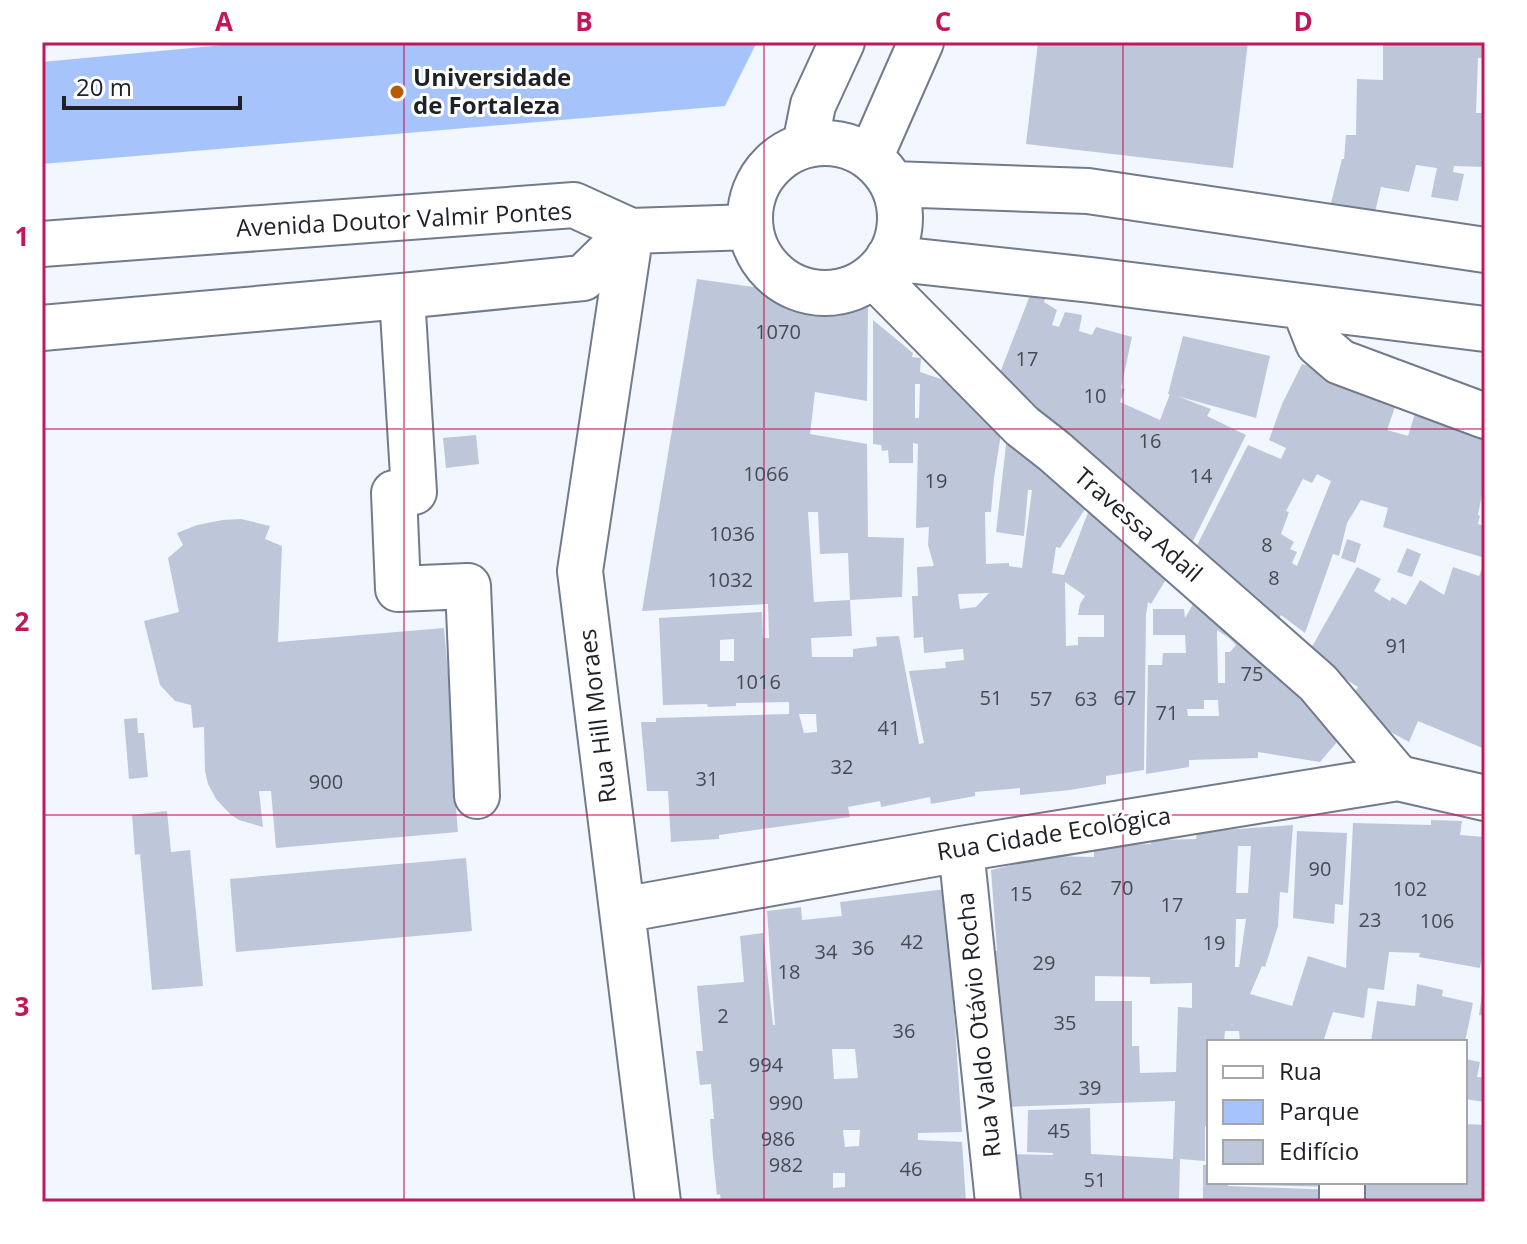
<svg xmlns="http://www.w3.org/2000/svg" width="1527" height="1244" font-family="'Open Sans',sans-serif">
<style>
.green{fill:#a6c3fb}
.building{fill:#bec7d9;fill-rule:evenodd}
.lines{fill:none;stroke-linecap:round;stroke-linejoin:round}
.minor-casing{stroke:#727b8b;stroke-width:48}
.minor{stroke:#fff;stroke-width:44}
.grid{fill:none;stroke:#c2185b;stroke-width:2;stroke-opacity:0.55}
.poi-dot{fill:#b85b05;stroke:#fff;stroke-width:3}
.labels{text-anchor:middle;stroke-width:6;stroke-linejoin:round;paint-order:stroke}
.number-label{font-size:20px;fill:#464a54}
.poi-label{font-size:24px;font-weight:bold;fill:#1e2128;stroke:#fff;text-anchor:start}
.street-label{font-size:24px;fill:#1e2128;stroke:#fff}
.neatline{fill:none;stroke:#c2185b;stroke-width:3}
.grid-label{font-size:26px;text-anchor:middle;font-weight:bold;fill:#c2185b}
</style>
<rect width="100%" height="100%" fill="#f2f6fe"/>
<path class="green" d="M 256,42 L 757,42 L 725,106 L 42,164 L 42,62 Z"/>
<path class="building" d="M 1038,42 L 1248,42 L 1233,168 L 1026,144 Z
M 1383,42 L 1485,42 L 1485,58 L 1478,58 L 1476,113 L 1485,113 L 1485,167 L 1454,166 L 1453,172 L 1464,174 L 1458,201 L 1431,197 L 1437,168 L 1416,165 L 1409,192 L 1381,187 L 1375,212 L 1331,203 L 1342,159 L 1344,159 L 1346,135 L 1356,135 L 1357,79 L 1383,80 Z
M 697,279 L 868,303 L 867,401 L 815,392 L 810,434 L 867,444 L 868,537 L 904,538 L 902,597 L 850,600 L 848,553 L 820,554 L 818,512 L 808,512 L 814,602 L 850,600 L 852,636 L 811,638 L 812,657 L 853,657 L 853,649 L 877,646 L 876,637 L 899,636 L 919,744 L 924,743 L 909,671 L 946,668 L 945,662 L 964,660 L 963,649 L 924,653 L 923,637 L 914,638 L 912,596 L 918,596 L 917,567 L 934,566 L 928,545 L 929,527 L 916,528 L 918,444 L 913,443 L 913,463 L 889,463 L 888,450 L 882,451 L 881,445 L 873,444 L 873,320 L 913,353 L 912,357 L 921,358 L 920,372 L 965,387 L 1004,415 L 994,478 L 991,512 L 985,512 L 986,564 L 1009,563 L 1009,566 L 1022,568 L 1032,490 L 1028,490 L 1024,536 L 996,532 L 1008,428 L 1039,440 L 1036,465 L 1062,470 L 1094,495 L 1060,548 L 1056,547 L 1052,573 L 1064,575 L 1092,502 L 1173,568 L 1151,604 L 1148,602 L 1146,615 L 1144,770 L 1106,776 L 1106,784 L 1070,790 L 1020,795 L 1020,788 L 975,792 L 975,796 L 931,804 L 930,797 L 881,807 L 880,801 L 848,807 L 850,817 L 719,835 L 719,839 L 671,842 L 668,791 L 647,791 L 641,722 L 656,722 L 656,718 L 789,714 L 789,702 L 736,703 L 736,706 L 708,707 L 707,704 L 663,705 L 659,618 L 762,612 L 763,638 L 769,638 L 768,604 L 642,611 ZM 915,384 L 920,384 L 919,418 L 915,418 ZM 1065,582 L 1085,596 L 1080,604 L 1078,615 L 1104,615 L 1104,637 L 1078,637 L 1078,645 L 1066,646 ZM 989,593 L 976,607 L 960,609 L 958,594 ZM 734,639 L 734,661 L 720,661 L 720,640 ZM 799,714 L 816,714 L 817,732 L 804,733 Z
M 1030,292 L 1046,296 L 1044,302 L 1057,310 L 1052,325 L 1059,327 L 1065,312 L 1082,315 L 1079,331 L 1092,335 L 1096,327 L 1132,337 L 1121,388 L 1125,389 L 1120,402 L 1160,420 L 1170,394 L 1168,394 L 1183,336 L 1270,356 L 1256,418 L 1177,396 L 1211,409 L 1207,416 L 1246,435 L 1186,555 L 996,383 L 1029,298 Z
M 1302,364 L 1347,378 L 1396,404 L 1387,430 L 1408,436 L 1418,404 L 1485,424 L 1485,478 L 1478,515 L 1480,516 L 1478,524 L 1485,526 L 1485,558 L 1383,527 L 1388,508 L 1361,500 L 1347,523 L 1339,556 L 1333,554 L 1305,633 L 1281,615 L 1279,619 L 1243,608 L 1190,559 L 1248,445 L 1281,459 L 1286,448 L 1269,440 L 1282,404 ZM 1317,474 L 1331,481 L 1297,566 L 1292,563 L 1297,552 L 1290,549 L 1294,542 L 1281,534 L 1289,512 L 1286,511 L 1303,479 L 1312,483 Z
M 476,435 L 479,464 L 446,468 L 443,438 Z
M 241,519 L 270,526 L 265,539 L 282,546 L 278,642 L 444,628 L 457,774 L 453,774 L 458,832 L 276,848 L 271,791 L 259,791 L 263,827 L 239,820 L 231,815 L 216,799 L 208,784 L 205,771 L 204,727 L 193,728 L 191,705 L 175,701 L 160,685 L 144,621 L 179,612 L 168,558 L 183,545 L 177,533 L 197,525 L 223,520 Z
M 1347,539 L 1361,544 L 1355,563 L 1341,558 Z
M 1407,548 L 1421,554 L 1412,577 L 1397,572 Z
M 1485,562 L 1485,749 L 1418,721 L 1409,742 L 1367,719 L 1347,704 L 1358,687 L 1331,670 L 1305,659 L 1357,567 L 1381,579 L 1374,591 L 1390,601 L 1392,597 L 1406,605 L 1420,580 L 1444,595 L 1453,567 L 1479,576 Z
M 1199,594 L 1343,735 L 1320,762 L 1258,752 L 1258,758 L 1189,760 L 1189,767 L 1146,774 L 1148,665 L 1162,665 L 1163,653 L 1186,653 L 1185,635 L 1153,635 L 1153,609 L 1184,609 L 1185,618 ZM 1217,630 L 1229,638 L 1236,645 L 1230,652 L 1225,652 L 1225,683 L 1218,683 ZM 1204,700 L 1218,700 L 1219,716 L 1188,716 L 1187,709 L 1204,709 Z
M 137,718 L 138,733 L 144,733 L 148,777 L 129,779 L 124,719 Z
M 167,811 L 171,852 L 190,850 L 203,986 L 152,990 L 140,854 L 135,855 L 132,815 Z
M 1431,820 L 1462,821 L 1460,835 L 1485,837 L 1485,941 L 1480,968 L 1419,957 L 1420,953 L 1389,952 L 1384,990 L 1368,988 L 1364,1018 L 1333,1012 L 1323,1042 L 1240,1042 L 1239,1031 L 1225,1031 L 1224,1042 L 1209,1042 L 1209,1126 L 1205,1126 L 1205,1161 L 1180,1159 L 1179,1202 L 1010,1202 L 1009,1154 L 1053,1155 L 1053,1153 L 1027,1152 L 1028,1110 L 1090,1108 L 1091,1154 L 1173,1159 L 1175,1101 L 1004,1107 L 992,951 L 997,951 L 991,870 L 1049,856 L 1094,857 L 1094,846 L 1151,844 L 1151,840 L 1196,839 L 1197,832 L 1293,825 L 1288,893 L 1280,892 L 1278,926 L 1265,967 L 1262,966 L 1250,994 L 1292,1006 L 1308,956 L 1346,968 L 1353,823 L 1431,825 ZM 1238,846 L 1251,846 L 1248,893 L 1236,893 ZM 1236,919 L 1246,919 L 1239,967 L 1235,967 ZM 1095,976 L 1150,977 L 1150,984 L 1192,983 L 1192,1008 L 1178,1007 L 1176,1072 L 1140,1073 L 1139,1046 L 1132,1046 L 1132,1001 L 1095,1001 Z
M 1297,831 L 1347,833 L 1343,905 L 1335,904 L 1334,924 L 1293,918 Z
M 466,858 L 472,931 L 236,952 L 230,879 Z
M 946,889 L 962,1132 L 918,1133 L 918,1140 L 962,1142 L 966,1202 L 721,1202 L 720,1194 L 717,1195 L 713,1157 L 710,1119 L 714,1119 L 711,1084 L 700,1085 L 696,1051 L 703,1051 L 697,986 L 744,982 L 740,936 L 763,933 L 773,1025 L 775,1025 L 767,911 L 801,907 L 802,920 L 842,916 L 840,902 ZM 832,1049 L 855,1049 L 858,1078 L 834,1079 ZM 843,1130 L 860,1130 L 859,1146 L 845,1147 ZM 833,1173 L 845,1173 L 845,1187 L 833,1188 Z
M 1417,984 L 1443,990 L 1442,996 L 1473,1003 L 1465,1042 L 1371,1042 L 1377,1001 L 1415,1006 Z
M 1483,987 L 1485,987 L 1485,1016 L 1479,1015 Z
M 1465,1059 L 1480,1062 L 1477,1077 L 1485,1078 L 1485,1102 L 1465,1099 Z
M 1465,1124 L 1485,1125 L 1485,1202 L 1356,1202 L 1351,1182 L 1465,1182 Z
M 1203,1165 L 1209,1165 L 1209,1182 L 1228,1182 L 1228,1186 L 1336,1190 L 1336,1202 L 1203,1201 Z
M 1245,1182 L 1336,1182 L 1336,1187 L 1245,1185 Z"/>
<g class="lines">
<g class="minor-casing">
<path id="minor" d="M750 218a75 75 0 1 1 150 0a75 75 0 1 1-150 0Z
M 805,145 L 813,105 L 842,42
M 870,158 L 921,42
M 892,184 L 1088,191 L 1485,250
M 631,231 L 580,571 L 658,1202
M 42,244 L 574,205 L 631,231 L 750,227
M 888,258 L 1091,280 L 1485,329
M 874,276 L 1022,426 L 1054,451 L 1318,683 L 1398,778
M 402,296 L 414,492 L 394,493 L 398,589 L 468,586 L 477,796
M 1307,315 L 1318,343 L 1340,362 L 1485,416
M 42,328 L 402,296 L 583,278 L 631,231
M 961,849 L 998,1202
M 622,910 L 961,849 L 1398,778 L 1485,798
M 1342,1202 L 1342,1182"/>
</g>
<use href="#minor" class="minor"/>
</g>
<path class="grid" d="M 404,42 L 404,1202M 764,42 L 764,1202M 1123,42 L 1123,1202M 42,429 L 1485,429M 42,815 L 1485,815"/>
<circle class="poi-dot" cx="397" cy="92" r="8"/>
<g class="labels">
<g class="number-label">
<text x="778" y="339">1070</text>
<text x="1027" y="366">17</text>
<text x="1095" y="403">10</text>
<text x="1150" y="448">16</text>
<text x="766" y="481">1066</text>
<text x="1201" y="483">14</text>
<text x="936" y="488">19</text>
<text x="732" y="541">1036</text>
<text x="1267" y="552">8</text>
<text x="1274" y="585">8</text>
<text x="730" y="587">1032</text>
<text x="1397" y="653">91</text>
<text x="1252" y="681">75</text>
<text x="758" y="689">1016</text>
<text x="991" y="705">51</text>
<text x="1125" y="705">67</text>
<text x="1041" y="706">57</text>
<text x="1086" y="706">63</text>
<text x="1167" y="720">71</text>
<text x="889" y="735">41</text>
<text x="842" y="774">32</text>
<text x="707" y="786">31</text>
<text x="326" y="789">900</text>
<text x="1320" y="876">90</text>
<text x="1071" y="895">62</text>
<text x="1122" y="895">70</text>
<text x="1410" y="896">102</text>
<text x="1021" y="901">15</text>
<text x="1172" y="912">17</text>
<text x="1370" y="927">23</text>
<text x="1437" y="928">106</text>
<text x="912" y="949">42</text>
<text x="1214" y="950">19</text>
<text x="863" y="955">36</text>
<text x="826" y="959">34</text>
<text x="1044" y="970">29</text>
<text x="789" y="979">18</text>
<text x="723" y="1023">2</text>
<text x="1065" y="1030">35</text>
<text x="904" y="1038">36</text>
<text x="766" y="1072">994</text>
<text x="1090" y="1095">39</text>
<text x="786" y="1110">990</text>
<text x="1059" y="1138">45</text>
<text x="778" y="1146">986</text>
<text x="786" y="1172">982</text>
<text x="911" y="1176">46</text>
<text x="1095" y="1187">51</text>
</g>
<g class="poi-label">
<text x="413" y="86">Universidade<tspan x="413" dy="28">de Fortaleza</tspan></text>
</g>
<g class="street-label">
<text transform="translate(404 220) rotate(-3)" y="8">Avenida Doutor Valmir Pontes</text>
<text transform="translate(1138 525) rotate(41)" y="8">Travessa Adail</text>
<text transform="translate(598 716) rotate(-97)" y="8">Rua Hill Moraes</text>
<text transform="translate(1054 834) rotate(-9)" y="8">Rua Cidade Ecológica</text>
<text transform="translate(979 1025) rotate(-96)" y="8">Rua Valdo Otávio Rocha</text>
</g>
</g>
<rect width="1527" height="1244" fill="none" stroke="#ffffff" stroke-width="88"/>
<rect x="1207" y="1040" width="260" height="144" fill="#ffffff" stroke="#a5a6a9" stroke-width="2"/>
<rect x="1223" y="1066" width="40" height="12" fill="#ffffff" stroke="#a5a6a9" stroke-width="2"/>
<text x="1279" y="1080" font-size="24" fill="#1e2128">Rua</text>
<rect x="1223" y="1100" width="40" height="24" fill="#a6c3fb" stroke="#a5a6a9" stroke-width="2"/>
<text x="1279" y="1120" font-size="24" fill="#1e2128">Parque</text>
<rect x="1223" y="1140" width="40" height="24" fill="#bec7d9" stroke="#a5a6a9" stroke-width="2"/>
<text x="1279" y="1160" font-size="24" fill="#1e2128">Edifício</text>
<path d="M64 96v12h176v-12" fill="none" stroke="#1e2128" stroke-width="4"/>
<text x="76" y="96" font-size="24" fill="#1e2128" stroke="#ffffff" stroke-width="6" paint-order="stroke">20 m</text>
<rect x="44" y="44" width="1439" height="1156" class="neatline"/>
<g class="grid-label">
<text x="224" y="31">A</text>
<text x="584" y="31">B</text>
<text x="943" y="31">C</text>
<text x="1303" y="31">D</text>
<text x="22" y="246">1</text>
<text x="22" y="631">2</text>
<text x="22" y="1016">3</text>
</g>
</svg>
